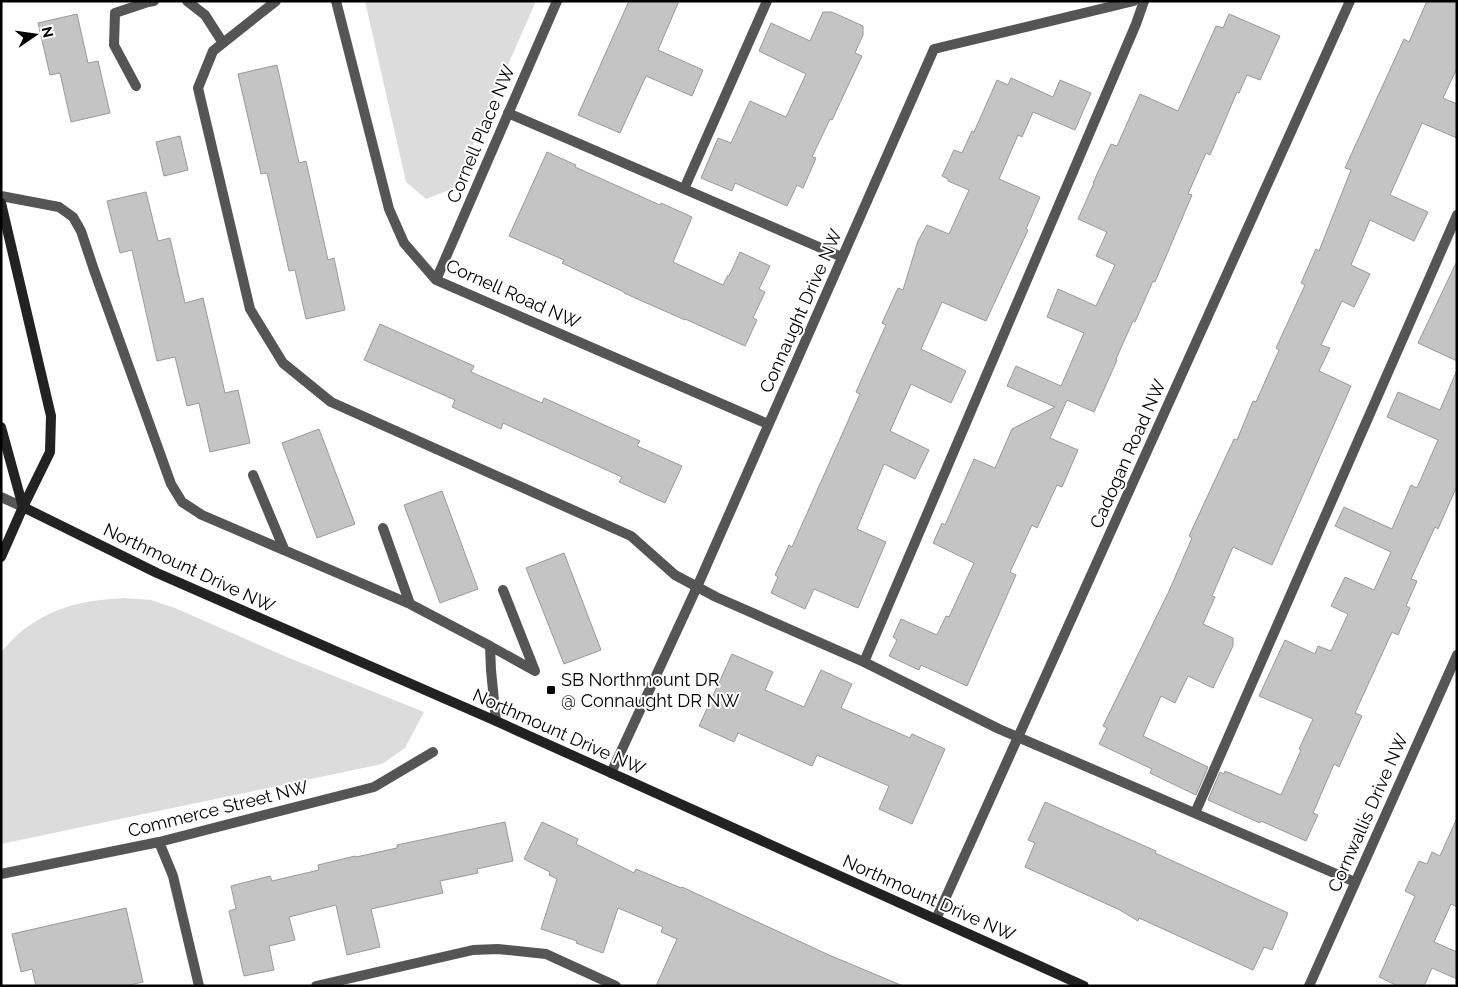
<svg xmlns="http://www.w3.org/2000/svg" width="1458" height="987" font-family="Raleway,sans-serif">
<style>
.green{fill:#dcdcdc}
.building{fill:#c4c4c4;stroke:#999}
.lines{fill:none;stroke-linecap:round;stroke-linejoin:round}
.lane{stroke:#555;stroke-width:10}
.street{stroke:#555;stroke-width:10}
.secondary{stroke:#222;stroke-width:10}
.poi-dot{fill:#000;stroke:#fff;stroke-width:2}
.labels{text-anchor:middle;stroke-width:4;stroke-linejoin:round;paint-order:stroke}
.street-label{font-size:18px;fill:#000;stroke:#fff}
.poi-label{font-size:18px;fill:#000;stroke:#fff;text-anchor:start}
</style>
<rect width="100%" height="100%" fill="#fff"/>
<path class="green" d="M 365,1 L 536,1 L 454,188 L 426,199 L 406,182 Z
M 124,598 L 151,600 L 175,608 L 289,658 L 424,712 L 405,748 L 382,764 L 1,844 L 1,652 C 8,645 15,636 23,630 C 55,606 85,600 124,598 Z"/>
<path class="building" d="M 629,1 L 679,1 L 658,50 L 703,70 L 692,96 L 646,76 L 620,133 L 578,115 Z
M 1427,1 L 1457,1 L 1457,68 L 1443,98 L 1457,104 L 1457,138 L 1422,123 L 1390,195 L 1428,212 L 1414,241 L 1370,220 L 1351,265 L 1370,274 L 1354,307 L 1342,301 L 1321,345 L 1330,348 L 1319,371 L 1351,386 L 1272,565 L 1233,547 L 1212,596 L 1215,597 L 1203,624 L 1233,638 L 1233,646 L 1213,688 L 1188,676 L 1175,703 L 1161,696 L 1143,736 L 1208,767 L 1196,795 L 1150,773 L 1152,769 L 1099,744 L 1107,728 L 1103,726 L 1169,591 L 1192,538 L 1189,536 L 1234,439 L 1237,440 L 1253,401 L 1256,402 L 1279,350 L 1276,348 L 1305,285 L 1301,283 L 1316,249 L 1319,251 L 1351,170 L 1345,168 L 1404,39 L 1409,42 Z
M 823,12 L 832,12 L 863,26 L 863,35 L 855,53 L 862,56 L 832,120 L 830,119 L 812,157 L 816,158 L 803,188 L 797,185 L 787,206 L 735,183 L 732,191 L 701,178 L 718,138 L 731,143 L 750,101 L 786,117 L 806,74 L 759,51 L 771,23 L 810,41 Z
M 77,14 L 88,63 L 98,61 L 110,113 L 71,122 L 60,73 L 50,75 L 38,23 Z
M 1229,14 L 1280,36 L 1260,80 L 1247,75 L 1239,93 L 1237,92 L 1210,155 L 1206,153 L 1188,194 L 1192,195 L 1167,254 L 1155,282 L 1153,281 L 1135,322 L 1133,321 L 1116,359 L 1117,360 L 1094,412 L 1067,400 L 1050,438 L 1078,450 L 1062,487 L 1057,485 L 1037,528 L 1032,525 L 1010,572 L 1016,575 L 967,686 L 921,665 L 919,670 L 889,656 L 897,640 L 893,637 L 901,619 L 937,635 L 946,616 L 949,617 L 974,563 L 933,543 L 942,523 L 945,525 L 974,459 L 995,468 L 1012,429 L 1055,407 L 1007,386 L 1016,366 L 1061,386 L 1084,333 L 1047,317 L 1058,289 L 1096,306 L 1115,265 L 1096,256 L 1107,232 L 1078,219 L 1094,183 L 1093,183 L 1111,144 L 1117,146 L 1140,94 L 1178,111 L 1216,26 L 1223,28 Z
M 277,65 L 299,163 L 306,161 L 328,260 L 334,258 L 345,310 L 306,319 L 295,270 L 289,271 L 267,173 L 261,174 L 238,74 Z
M 1011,78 L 1053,97 L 1060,80 L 1091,93 L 1075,130 L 1033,112 L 1022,137 L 1018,135 L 999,179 L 1040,197 L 1026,229 L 1028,230 L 986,321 L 942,302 L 921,349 L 966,371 L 951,403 L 911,384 L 890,431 L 929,450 L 915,479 L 884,464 L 857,529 L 886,542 L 858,608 L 814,589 L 805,609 L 771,593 L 778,577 L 775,575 L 789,545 L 792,547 L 860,394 L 856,392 L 886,325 L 882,323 L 898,288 L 903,290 L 918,241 L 927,225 L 949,234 L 969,190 L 948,181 L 948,179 L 942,176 L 954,150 L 962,153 L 972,131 L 974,132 L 997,80 L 1008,85 Z
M 180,136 L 188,170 L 164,176 L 156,142 Z
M 547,152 L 576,165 L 575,167 L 660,205 L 661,203 L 692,217 L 673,262 L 723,285 L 728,275 L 729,276 L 740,252 L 770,266 L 759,289 L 765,292 L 753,318 L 757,320 L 745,346 L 685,319 L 685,320 L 624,293 L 624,292 L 562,263 L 564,260 L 509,236 Z
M 146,192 L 158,241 L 170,238 L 185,303 L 203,298 L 225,393 L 238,390 L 250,443 L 210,452 L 199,403 L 187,406 L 175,357 L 157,361 L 132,250 L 120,253 L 107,201 Z
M 1457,261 L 1457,361 L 1418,343 Z
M 380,324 L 474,366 L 471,372 L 542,403 L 544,398 L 640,441 L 637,446 L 682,466 L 665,503 L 619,482 L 622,477 L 503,423 L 501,429 L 452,407 L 455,400 L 364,360 Z
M 1457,370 L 1457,486 L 1438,529 L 1435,527 L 1411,579 L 1417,581 L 1406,606 L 1410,608 L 1398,635 L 1392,632 L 1355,713 L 1362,716 L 1339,767 L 1334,764 L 1313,813 L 1318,815 L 1306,841 L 1261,821 L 1260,823 L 1208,800 L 1220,772 L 1224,774 L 1225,771 L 1281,795 L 1301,750 L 1299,749 L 1313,719 L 1259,696 L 1285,640 L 1315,654 L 1318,646 L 1331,651 L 1348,614 L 1331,606 L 1345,577 L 1374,590 L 1391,552 L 1335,526 L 1344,507 L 1392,529 L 1411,485 L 1417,488 L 1438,440 L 1387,417 L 1398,392 L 1440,410 Z
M 319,429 L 355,524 L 317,538 L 282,443 Z
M 442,491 L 478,589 L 440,603 L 404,505 Z
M 564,553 L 601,650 L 564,664 L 526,568 Z
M 732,654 L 773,672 L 765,690 L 804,707 L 821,670 L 852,684 L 841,708 L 910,738 L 912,734 L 945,749 L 912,824 L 879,809 L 889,786 L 817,755 L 812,766 L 738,733 L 734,742 L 699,726 Z
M 1045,802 L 1156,851 L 1155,853 L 1288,913 L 1272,950 L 1264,947 L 1253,970 L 1139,918 L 1138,921 L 1120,910 L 1025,867 L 1035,843 L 1028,840 Z
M 1457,818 L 1457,907 L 1451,904 L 1434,942 L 1457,952 L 1457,979 L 1432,968 L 1424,986 L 1398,986 L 1379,977 L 1415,896 L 1405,891 L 1419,861 L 1427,864 L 1432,852 L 1440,856 Z
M 505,822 L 513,861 L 477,869 L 478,873 L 440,881 L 443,893 L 371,909 L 380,947 L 347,955 L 336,905 L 289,917 L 295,940 L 269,946 L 274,970 L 244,976 L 229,911 L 236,909 L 231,886 L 270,876 L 272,881 L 319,870 L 318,865 L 355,856 L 356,857 L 397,848 L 397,845 Z
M 542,822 L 578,839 L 576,844 L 634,873 L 636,869 L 681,888 L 682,887 L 829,955 L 903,986 L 656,986 L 677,939 L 661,932 L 663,927 L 618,908 L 603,953 L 576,943 L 577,941 L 541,929 L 557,879 L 549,875 L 550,872 L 524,859 Z
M 126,908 L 143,982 L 125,986 L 36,986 L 32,969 L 21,972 L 12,934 Z"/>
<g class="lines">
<path class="lane" d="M 187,1 L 205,15 L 223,43
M 276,1 L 213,51 L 198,88 L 250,309 L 283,363 L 331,402 L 631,536 L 675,575 L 716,597 L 864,662 L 999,729 L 1355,882
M 136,86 L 114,45 L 115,13 L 148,2 L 154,1
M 508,113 L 842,257
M 684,189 L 767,1
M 1,196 L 59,207 L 73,217 L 81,231 L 94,270 L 171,484 L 182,502 L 202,515 L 410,604 L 490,646 L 491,670 L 496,721
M 253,475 L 284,549
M 1,497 L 23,507
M 383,528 L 410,604
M 490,646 L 535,671 L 503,590
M 864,662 L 1136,24 L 1144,1
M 1195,813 L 1457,215
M 316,986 L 473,950 L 498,949 L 546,954 L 616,986"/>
<path class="street" d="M 336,1 L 389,209 L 404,243 L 436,280 L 768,424
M 436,280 L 557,1
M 611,773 L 697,587 L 934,49 L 1134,1
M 159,842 L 173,876 L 199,986
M 1,874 L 159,842 L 374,787 L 433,752
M 936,919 L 1350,1
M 1309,986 L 1457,655"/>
<path class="secondary" d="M 1,203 L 51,416 L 50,452 L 23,507 L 1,557
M 1,427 L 23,507 L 157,573 L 496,721 L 1084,986"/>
</g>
<rect class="poi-dot" x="546" y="685" width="10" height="10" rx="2.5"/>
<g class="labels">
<g class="street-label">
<text transform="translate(481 134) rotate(-67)" y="6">Cornell Place NW</text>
<text transform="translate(513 294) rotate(24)" y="6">Cornell Road NW</text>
<text transform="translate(801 311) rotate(-66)" y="6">Connaught Drive NW</text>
<text transform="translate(1128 454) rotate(-66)" y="6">Cadogan Road NW</text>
<text transform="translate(189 568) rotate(25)" y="6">Northmount Drive NW</text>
<text transform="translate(559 732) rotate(24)" y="6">Northmount Drive NW</text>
<text transform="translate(218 809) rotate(-14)" y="6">Commerce Street NW</text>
<text transform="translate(1368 813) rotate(-66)" y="6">Cornwallis Drive NW</text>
<text transform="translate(929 898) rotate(24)" y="6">Northmount Drive NW</text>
</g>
<g class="poi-label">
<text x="561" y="686">SB Northmount DR<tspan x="561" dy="21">@ Connaught DR NW</tspan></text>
</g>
</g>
<rect width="1458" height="987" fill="none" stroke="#000000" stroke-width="5"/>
<g transform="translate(35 35) rotate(77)" stroke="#ffffff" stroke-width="4" paint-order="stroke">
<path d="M0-4L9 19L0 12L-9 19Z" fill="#000000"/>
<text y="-8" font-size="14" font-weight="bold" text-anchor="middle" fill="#000000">N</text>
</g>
</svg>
